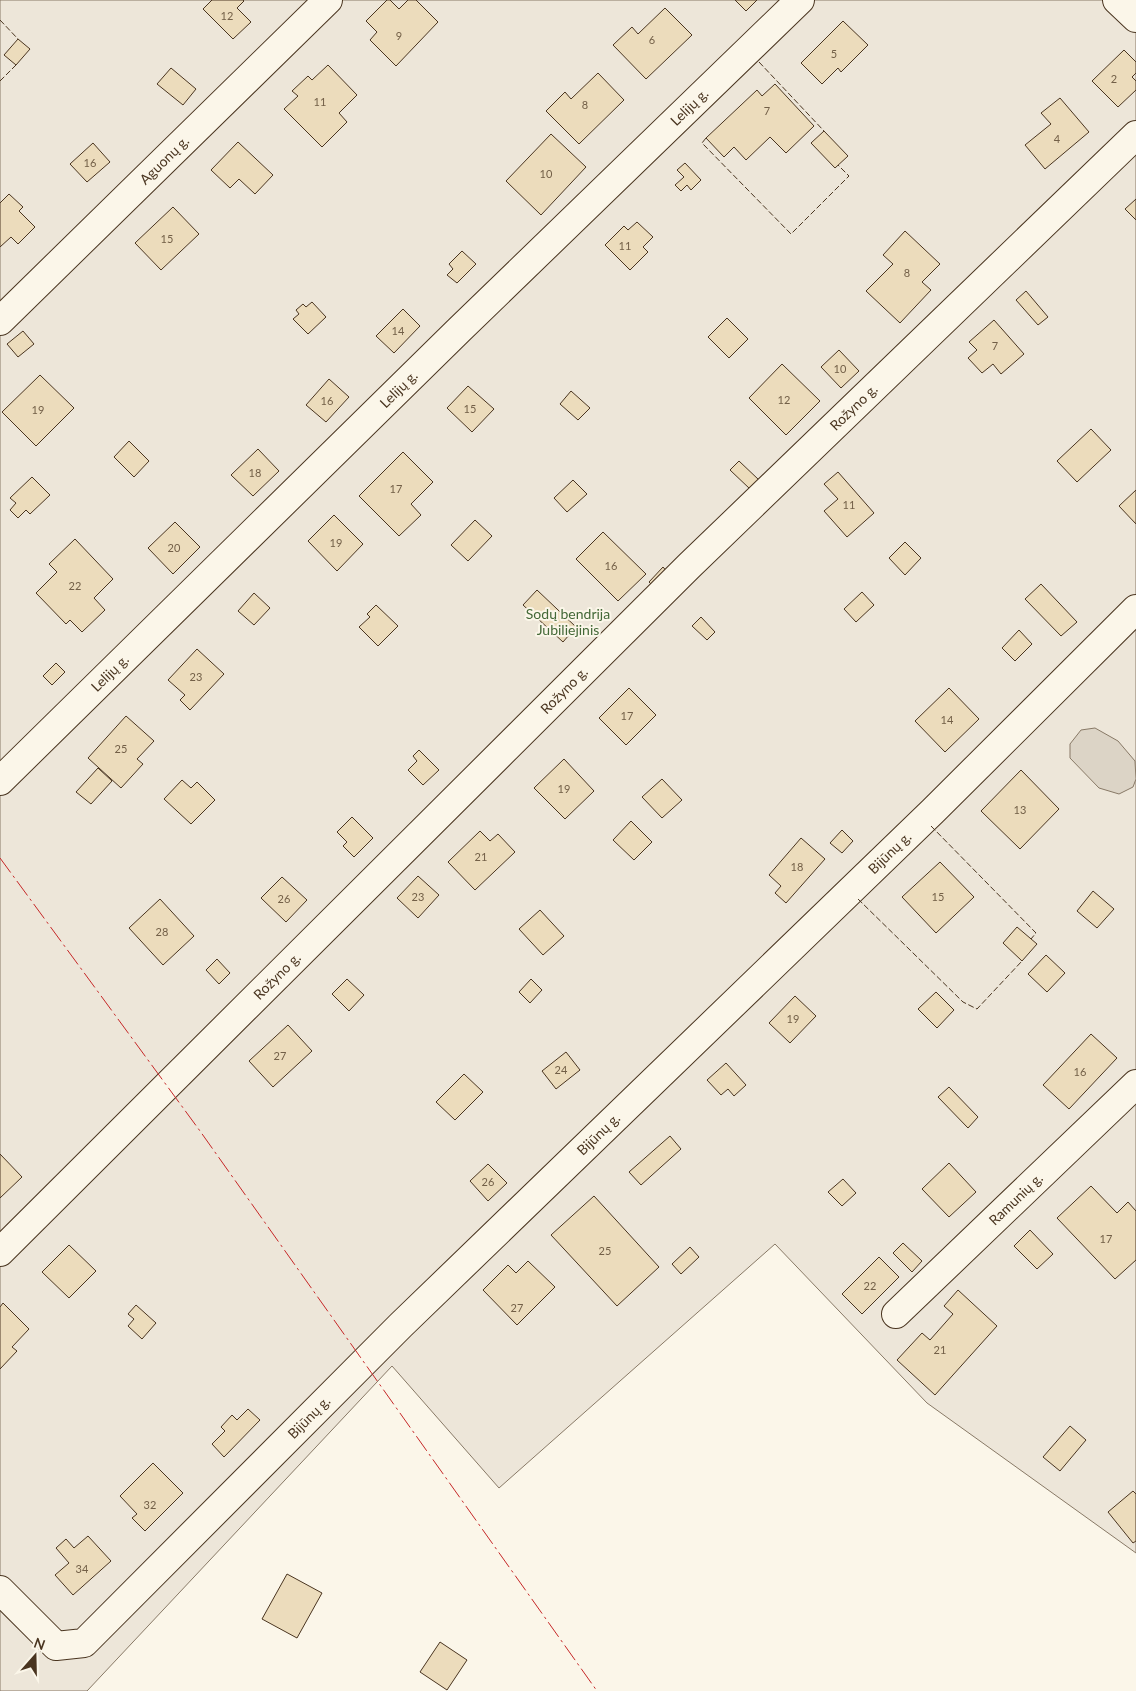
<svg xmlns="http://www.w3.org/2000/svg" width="1136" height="1691" font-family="Lato,sans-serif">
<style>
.green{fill:#ede6d9;stroke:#887966}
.water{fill:#dcd4c6;stroke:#887966}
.building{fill:#ecdcbc;stroke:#4a3520}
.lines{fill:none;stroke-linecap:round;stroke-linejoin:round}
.minor-casing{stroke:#4a3520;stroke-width:30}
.minor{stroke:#fbf6e9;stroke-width:28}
.fence{stroke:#4a3520;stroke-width:1;stroke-dasharray:6 2.5;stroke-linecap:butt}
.power{stroke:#c62828;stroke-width:1;stroke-dasharray:18 4 2.5 4;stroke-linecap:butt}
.labels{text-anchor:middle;stroke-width:4;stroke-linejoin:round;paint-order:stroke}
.number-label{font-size:11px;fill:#725f47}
.street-label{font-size:14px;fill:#4a3520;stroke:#fbf6e9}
.park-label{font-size:14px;fill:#436837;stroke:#fbf6e9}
</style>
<rect width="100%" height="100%" fill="#fbf6e9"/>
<path class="green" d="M 0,0 L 1136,0 L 1136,1553 L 927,1403 L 775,1244 L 499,1488 L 392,1366 L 87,1691 L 0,1691 Z"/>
<path class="water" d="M 1095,728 L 1118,741 L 1135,761 L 1136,779 L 1133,787 L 1119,794 L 1099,788 L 1070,758 L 1070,744 L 1081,730 Z"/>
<path class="building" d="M 212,0 L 243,0 L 244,1 L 237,8 L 251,22 L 233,39 L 203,9 Z
M 387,0 L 390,0 L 399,9 L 408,0 L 416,0 L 438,22 L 396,66 L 370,40 L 377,32 L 366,21 Z
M 735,0 L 757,0 L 746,11 Z
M 665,8 L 692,35 L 646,79 L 613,45 L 632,27 L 638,34 Z
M 843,21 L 868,45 L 841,72 L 838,68 L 822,84 L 801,63 Z
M 18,39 L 30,49 L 16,65 L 4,55 Z
M 1124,50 L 1136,62 L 1136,73 L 1132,77 L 1136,81 L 1136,90 L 1118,107 L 1092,81 Z
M 328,65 L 357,95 L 339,113 L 347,122 L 322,147 L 284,109 L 298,96 L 292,91 L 308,76 L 312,80 Z
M 171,68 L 196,89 L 183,105 L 157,84 Z
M 598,73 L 624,100 L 579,144 L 546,111 L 565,92 L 571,99 Z
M 775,84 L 814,126 L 786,153 L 770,137 L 746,160 L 734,147 L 724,157 L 706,138 L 757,90 L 762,96 Z
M 1060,98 L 1089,132 L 1045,169 L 1025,145 L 1051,124 L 1041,113 Z
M 824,131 L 848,156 L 835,168 L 811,143 Z
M 551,134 L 586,167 L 541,215 L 506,181 Z
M 238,142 L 273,175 L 255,194 L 239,179 L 230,188 L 211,170 Z
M 93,143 L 110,162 L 87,182 L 70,164 Z
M 685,163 L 701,180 L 691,190 L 687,185 L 681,191 L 675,185 L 684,177 L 677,170 Z
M 9,194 L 23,207 L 19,211 L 35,227 L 18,244 L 11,237 L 0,247 L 0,203 Z
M 1136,199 L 1136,220 L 1125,209 Z
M 173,207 L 199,234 L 161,270 L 135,243 Z
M 637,222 L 653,237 L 643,247 L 648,252 L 630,270 L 605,245 L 624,226 L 628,230 Z
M 905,231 L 940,264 L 922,282 L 931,290 L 900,323 L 866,291 L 893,264 L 883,255 Z
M 462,251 L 476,264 L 457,283 L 447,275 L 453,269 L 449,264 Z
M 1026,291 L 1048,317 L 1038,325 L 1016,300 Z
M 312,302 L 326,317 L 308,334 L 293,319 L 299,314 L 296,310 L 303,304 L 306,307 Z
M 403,309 L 420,326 L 394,353 L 376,336 Z
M 727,318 L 748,339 L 729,358 L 708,337 Z
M 994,320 L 1024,354 L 1001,374 L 993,364 L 982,373 L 968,358 L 977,350 L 969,342 Z
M 23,331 L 34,344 L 18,357 L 7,344 Z
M 839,350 L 859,371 L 841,388 L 821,367 Z
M 782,364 L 820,401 L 786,435 L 749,398 Z
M 40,375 L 74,408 L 36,446 L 2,412 Z
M 329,379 L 349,397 L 326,422 L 306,405 Z
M 468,386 L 494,409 L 472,432 L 447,408 Z
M 571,391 L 590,408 L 578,420 L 560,404 Z
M 1091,429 L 1111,450 L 1077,482 L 1057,461 Z
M 129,441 L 149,461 L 134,477 L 114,457 Z
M 258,449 L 279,471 L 253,496 L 231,475 Z
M 403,452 L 433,482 L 411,504 L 421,515 L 399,536 L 359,496 Z
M 739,461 L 759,480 L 750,489 L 730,470 Z
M 838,472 L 874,513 L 847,537 L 824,511 L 838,499 L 824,484 Z
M 32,477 L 50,495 L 30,514 L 26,510 L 18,518 L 10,510 L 16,503 L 10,498 Z
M 573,480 L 587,494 L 567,512 L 554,498 Z
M 1136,490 L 1136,524 L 1119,506 Z
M 334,515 L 363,544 L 337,571 L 308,541 Z
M 475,520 L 492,536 L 468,561 L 451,545 Z
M 175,522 L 200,547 L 173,574 L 148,548 Z
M 603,532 L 646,574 L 618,601 L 576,559 Z
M 75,539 L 113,579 L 94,598 L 105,610 L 82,632 L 70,620 L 66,624 L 36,593 L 57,572 L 49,564 Z
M 905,542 L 921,558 L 905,575 L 889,558 Z
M 663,567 L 669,574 L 655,588 L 649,582 Z
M 1041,584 L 1077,622 L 1061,636 L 1025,599 Z
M 537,590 L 576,627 L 563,642 L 523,605 Z
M 862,592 L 874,605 L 856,622 L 844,609 Z
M 254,593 L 270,608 L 254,625 L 238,611 Z
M 376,605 L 398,626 L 378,646 L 359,627 L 370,617 L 367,614 Z
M 701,617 L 715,632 L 707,640 L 692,626 Z
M 1019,630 L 1032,644 L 1015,661 L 1002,648 Z
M 197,649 L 224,674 L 190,710 L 180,700 L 185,695 L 168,680 Z
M 56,663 L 65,672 L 52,685 L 43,676 Z
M 629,688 L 656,715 L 626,745 L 599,718 Z
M 949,688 L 979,719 L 945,752 L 915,721 Z
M 126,716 L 154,741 L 137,759 L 143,764 L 121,788 L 88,758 Z
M 419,750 L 439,770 L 423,785 L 408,770 L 417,761 L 413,756 Z
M 564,759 L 594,791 L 565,819 L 534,788 Z
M 98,768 L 112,781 L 91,804 L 76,792 Z
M 1021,770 L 1059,809 L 1020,849 L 981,811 Z
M 662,779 L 682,800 L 662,818 L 642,797 Z
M 182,780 L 191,788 L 197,782 L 215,800 L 191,824 L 164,799 Z
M 352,817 L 373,838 L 354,857 L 343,846 L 347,842 L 337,832 Z
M 631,821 L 652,842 L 634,860 L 613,840 Z
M 842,830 L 853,841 L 842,853 L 830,843 Z
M 480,831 L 490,841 L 498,834 L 515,852 L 475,890 L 448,862 Z
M 801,838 L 825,859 L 786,903 L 775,893 L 781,886 L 769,875 Z
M 940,862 L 974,897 L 936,933 L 902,897 Z
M 418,876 L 439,895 L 418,918 L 397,898 Z
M 282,877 L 307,900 L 286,922 L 261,898 Z
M 1093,891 L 1114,909 L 1097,928 L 1077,911 Z
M 160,899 L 194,936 L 163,965 L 129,928 Z
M 540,910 L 564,936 L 543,955 L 519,929 Z
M 1017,927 L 1037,944 L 1022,961 L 1003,943 Z
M 1046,955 L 1065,973 L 1047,992 L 1028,974 Z
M 217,959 L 230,973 L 219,984 L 206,970 Z
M 347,979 L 364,995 L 349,1011 L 332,994 Z
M 531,979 L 542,990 L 530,1003 L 519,992 Z
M 936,992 L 954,1010 L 937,1028 L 918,1009 Z
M 795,996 L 816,1016 L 790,1043 L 769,1023 Z
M 288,1025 L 312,1051 L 273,1087 L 249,1061 Z
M 1091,1034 L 1117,1058 L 1069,1109 L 1043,1085 Z
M 566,1052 L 580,1070 L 556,1089 L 542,1071 Z
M 726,1063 L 746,1085 L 734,1096 L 728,1089 L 721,1095 L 707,1080 Z
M 464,1074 L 483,1092 L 455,1120 L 436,1102 Z
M 949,1087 L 978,1117 L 968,1128 L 938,1097 Z
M 670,1136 L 681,1149 L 641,1185 L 629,1172 Z
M 0,1154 L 22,1177 L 0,1198 Z
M 949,1163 L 976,1192 L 949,1217 L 922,1189 Z
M 488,1164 L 507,1183 L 488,1201 L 470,1181 Z
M 843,1179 L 856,1193 L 842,1206 L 828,1192 Z
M 1091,1186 L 1117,1213 L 1128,1202 L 1136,1211 L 1136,1260 L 1115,1279 L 1057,1218 Z
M 594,1196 L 659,1267 L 617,1306 L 551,1235 Z
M 1030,1230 L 1053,1254 L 1037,1269 L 1014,1246 Z
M 903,1243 L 922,1261 L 912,1272 L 893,1253 Z
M 69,1245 L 96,1271 L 69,1298 L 42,1272 Z
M 690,1247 L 699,1257 L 681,1274 L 672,1264 Z
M 879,1257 L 899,1277 L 862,1314 L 842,1294 Z
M 528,1261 L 555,1287 L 517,1325 L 483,1290 L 508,1265 L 516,1273 Z
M 958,1290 L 997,1326 L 935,1395 L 897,1360 L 922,1333 L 930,1340 L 953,1314 L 944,1306 Z
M 3,1303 L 29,1329 L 12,1347 L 17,1351 L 0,1369 L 0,1307 Z
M 136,1305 L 156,1323 L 142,1339 L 128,1326 L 134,1319 L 128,1314 Z
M 248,1409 L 260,1420 L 224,1457 L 212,1444 L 225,1431 L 221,1427 L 232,1415 L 237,1420 Z
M 1070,1426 L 1086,1440 L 1060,1471 L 1043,1457 Z
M 153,1463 L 183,1493 L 145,1531 L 132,1518 L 137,1514 L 120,1496 Z
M 1133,1491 L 1136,1494 L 1136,1541 L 1133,1543 L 1108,1512 Z
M 88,1536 L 111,1561 L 73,1595 L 55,1575 L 69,1563 L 56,1548 L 66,1539 L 74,1548 Z
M 287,1574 L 322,1593 L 297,1638 L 262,1619 Z
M 440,1642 L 467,1660 L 447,1690 L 420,1672 Z"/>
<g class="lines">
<g class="minor-casing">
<g id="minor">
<path d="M 1117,0 L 1136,18"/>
<path id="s1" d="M 0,321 L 328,0"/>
<path id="s2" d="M 0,781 L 459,330 L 800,0"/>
<path id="s3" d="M 0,1252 L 689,566 L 1136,135"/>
<path id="s4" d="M 896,1314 L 1136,1084"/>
<path id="s5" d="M 0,1590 L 56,1646 L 84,1643 L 401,1325 L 933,811 L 1136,609"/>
</g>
</g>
<use href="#minor" class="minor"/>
<path class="fence" d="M 0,20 L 18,39
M 759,62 L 824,131
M 0,81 L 16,65
M 706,138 L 702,143 L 791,234 L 849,176 L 838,165
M 931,826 L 1036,933 L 1031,939
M 858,899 L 963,1002 L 977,1009 L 1022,961"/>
<path class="power" d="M 0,858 L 200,1131 L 597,1691"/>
</g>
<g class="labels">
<g class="number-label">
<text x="227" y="20">12</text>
<text x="399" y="40">9</text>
<text x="652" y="44">6</text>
<text x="834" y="58">5</text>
<text x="1114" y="83">2</text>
<text x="320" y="106">11</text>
<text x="585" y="109">8</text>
<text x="767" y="115">7</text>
<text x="1057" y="143">4</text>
<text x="90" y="167">16</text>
<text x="546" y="178">10</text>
<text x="167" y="243">15</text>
<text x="625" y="250">11</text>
<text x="907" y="277">8</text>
<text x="398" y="335">14</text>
<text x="995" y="350">7</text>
<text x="840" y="373">10</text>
<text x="784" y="404">12</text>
<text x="327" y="405">16</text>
<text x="470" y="413">15</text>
<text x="38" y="414">19</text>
<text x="255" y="477">18</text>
<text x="396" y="493">17</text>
<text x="849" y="509">11</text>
<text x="336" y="547">19</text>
<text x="174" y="552">20</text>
<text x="611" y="570">16</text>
<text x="75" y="590">22</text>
<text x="196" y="681">23</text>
<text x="627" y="720">17</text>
<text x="947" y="724">14</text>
<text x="121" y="753">25</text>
<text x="564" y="793">19</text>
<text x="1020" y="814">13</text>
<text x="481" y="861">21</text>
<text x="797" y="871">18</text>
<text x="418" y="901">23</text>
<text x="938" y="901">15</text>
<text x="284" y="903">26</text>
<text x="162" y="936">28</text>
<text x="793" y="1023">19</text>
<text x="280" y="1060">27</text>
<text x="561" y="1074">24</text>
<text x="1080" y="1076">16</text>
<text x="488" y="1186">26</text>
<text x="1106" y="1243">17</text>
<text x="605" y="1255">25</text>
<text x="870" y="1290">22</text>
<text x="517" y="1312">27</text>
<text x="940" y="1354">21</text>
<text x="150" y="1509">32</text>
<text x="82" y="1573">34</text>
</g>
<g class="street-label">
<text dy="5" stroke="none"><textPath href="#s2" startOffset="964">Lelijų g.</textPath></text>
<text dy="5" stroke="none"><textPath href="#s1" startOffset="230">Aguonų g.</textPath></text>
<text dy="5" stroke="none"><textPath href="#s2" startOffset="559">Lelijų g.</textPath></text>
<text dy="5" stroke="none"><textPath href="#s3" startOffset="1201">Rožyno g.</textPath></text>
<text dy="5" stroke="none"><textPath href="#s2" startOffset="154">Lelijų g.</textPath></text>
<text dy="5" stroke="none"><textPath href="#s3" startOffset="796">Rožyno g.</textPath></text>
<text dy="5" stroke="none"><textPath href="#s5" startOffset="1236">Bijūnų g.</textPath></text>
<text dy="5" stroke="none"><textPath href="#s3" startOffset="391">Rožyno g.</textPath></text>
<text dy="5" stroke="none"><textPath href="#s5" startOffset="831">Bijūnų g.</textPath></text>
<text dy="5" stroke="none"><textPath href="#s4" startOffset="166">Ramunių g.</textPath></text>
<text dy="5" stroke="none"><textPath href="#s5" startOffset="426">Bijūnų g.</textPath></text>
</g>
<g class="park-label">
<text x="568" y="619">Sodų bendrija<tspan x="568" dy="16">Jubiliejinis</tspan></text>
</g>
</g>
<g transform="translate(35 1656) rotate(20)" stroke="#fbf6e9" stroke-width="4" paint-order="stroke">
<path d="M0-4L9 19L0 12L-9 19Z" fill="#4a3520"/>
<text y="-8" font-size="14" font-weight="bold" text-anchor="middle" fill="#4a3520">N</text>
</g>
</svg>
